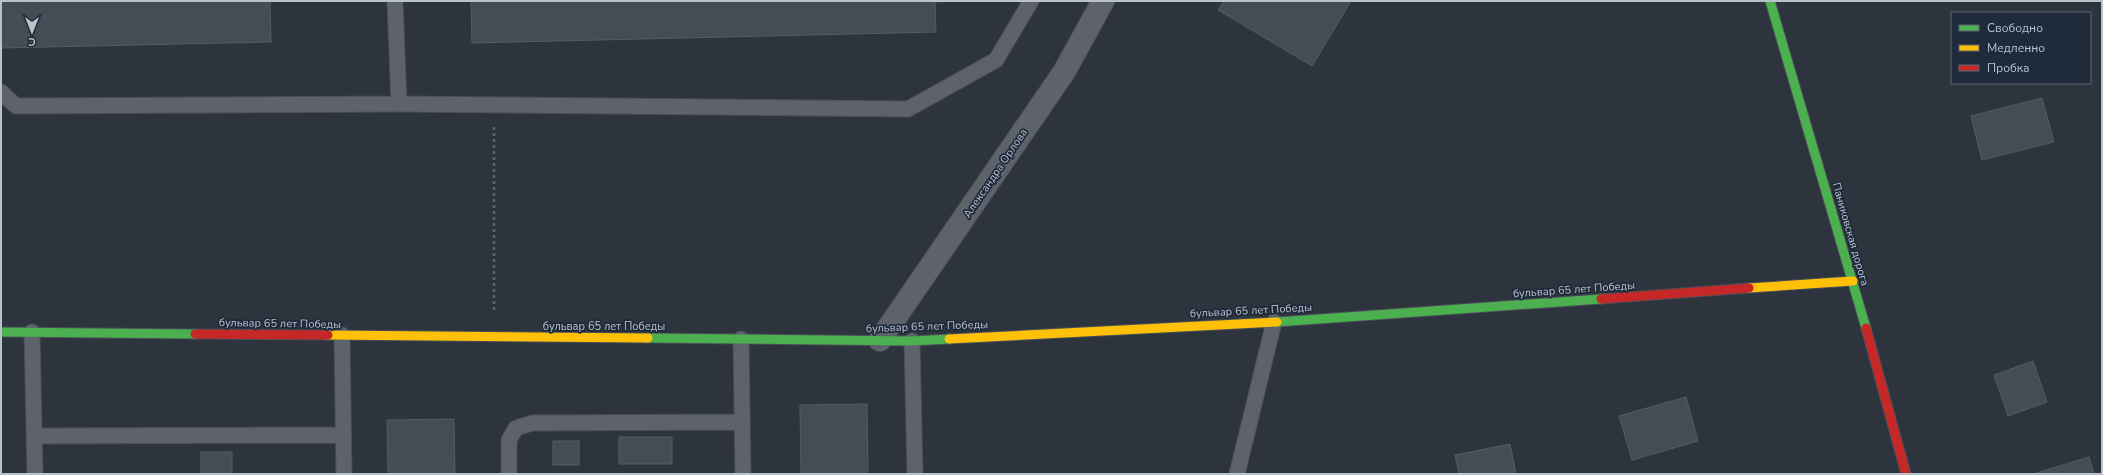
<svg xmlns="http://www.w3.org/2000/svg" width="2103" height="475" font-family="'Nunito Sans',sans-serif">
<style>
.building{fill:#464c54;stroke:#555c65}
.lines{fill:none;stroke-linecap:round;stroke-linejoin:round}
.lane-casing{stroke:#4a4f56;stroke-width:17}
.street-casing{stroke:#4a4f56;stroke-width:24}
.fast-casing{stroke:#4a4f56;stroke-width:11}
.slow-casing{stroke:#4a4f56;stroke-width:11}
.jam-casing{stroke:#4a4f56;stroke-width:11}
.path{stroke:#5b6268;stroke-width:2.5;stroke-dasharray:3 3;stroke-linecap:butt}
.lane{stroke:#5e636b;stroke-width:15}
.street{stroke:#5e636b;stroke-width:22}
.fast{stroke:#4caf50;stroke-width:9}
.slow{stroke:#ffc107;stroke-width:9}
.jam{stroke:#c62828;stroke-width:9}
.labels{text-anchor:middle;stroke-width:3.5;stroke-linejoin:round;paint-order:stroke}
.street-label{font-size:11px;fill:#b8c1ce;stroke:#1f2a3a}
</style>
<rect width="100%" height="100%" fill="#2d343e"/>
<path class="building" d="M 1,1 L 270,1 L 271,42 L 1,48 Z
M 471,1 L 954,1 L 935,2 L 936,32 L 472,43 Z
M 1224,1 L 1351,1 L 1312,66 L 1218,10 Z
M 2042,98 L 2054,142 L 1982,160 L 1971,116 Z
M 2033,361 L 2047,402 L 2008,416 L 1994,375 Z
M 1686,397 L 1698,441 L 1632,460 L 1619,416 Z
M 867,404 L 868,474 L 801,474 L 800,405 Z
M 454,419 L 455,474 L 388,474 L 387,420 Z
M 619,437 L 672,437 L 672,464 L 619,464 Z
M 553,441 L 579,441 L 579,465 L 553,465 Z
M 1510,444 L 1516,474 L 1459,474 L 1455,455 Z
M 201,452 L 232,452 L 232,474 L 201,474 Z
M 2089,457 L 2094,474 L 2033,474 Z"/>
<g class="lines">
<g class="lane-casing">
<path id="lane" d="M 395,1 L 399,104
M 1,92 L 16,106 L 399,104 L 908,109 L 996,60 L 1031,1
M 32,332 L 35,474
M 342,335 L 344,474
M 741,339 L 743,474
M 912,341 L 915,474
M 34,436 L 343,435
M 509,474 L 509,440 L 516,428 L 532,423 L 742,422
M 1237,474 L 1274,322"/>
</g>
<g class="street-casing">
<path id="street" d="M 880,340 L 1064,72 L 1103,1"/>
</g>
<g class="fast-casing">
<path id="fast" d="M 1770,1 L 1866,328
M 1277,322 L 1601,299
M 1,332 L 195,334
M 648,338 L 912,341 L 949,339"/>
</g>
<g class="slow-casing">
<path id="slow" d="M 1749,288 L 1853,281
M 328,335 L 648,338
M 949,339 L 1277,322"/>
</g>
<g class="jam-casing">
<path id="jam" d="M 1601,299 L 1749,288
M 1866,328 L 1906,474
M 195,334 L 328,335"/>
</g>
<path class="path" d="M 494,127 L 494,310"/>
<use href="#lane" class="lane"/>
<use href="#street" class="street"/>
<use href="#fast" class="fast"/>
<use href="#slow" class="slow"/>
<use href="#jam" class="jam"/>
</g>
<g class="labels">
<g class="street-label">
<text transform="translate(995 173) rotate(-56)" y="4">Александра Орлова</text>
<text transform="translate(1851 234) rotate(74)" y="4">Паниковская дорога</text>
<text transform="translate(1574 289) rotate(-4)" y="4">бульвар 65 лет Победы</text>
<text transform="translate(1251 310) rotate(-3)" y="4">бульвар 65 лет Победы</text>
<text transform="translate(280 323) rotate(1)" y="4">бульвар 65 лет Победы</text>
<text x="604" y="330">бульвар 65 лет Победы</text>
<text transform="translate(927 326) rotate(-2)" y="4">бульвар 65 лет Победы</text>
</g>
</g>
<rect width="2103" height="475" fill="none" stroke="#b8c1ce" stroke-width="4"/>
<rect x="1951" y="12" width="140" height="72" fill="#1f2a3a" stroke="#5c6675"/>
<rect x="1959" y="25" width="20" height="6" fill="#4caf50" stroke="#5c6675"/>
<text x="1987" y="32" font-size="12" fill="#b8c1ce">Свободно</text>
<rect x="1959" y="45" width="20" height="6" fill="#ffc107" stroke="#5c6675"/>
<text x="1987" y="52" font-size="12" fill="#b8c1ce">Медленно</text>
<rect x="1959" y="65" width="20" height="6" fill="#c62828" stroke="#5c6675"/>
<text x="1987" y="72" font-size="12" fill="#b8c1ce">Пробка</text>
<g transform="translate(32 32) rotate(180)" stroke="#1f2a3a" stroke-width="3" paint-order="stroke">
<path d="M0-3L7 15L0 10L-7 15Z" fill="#b8c1ce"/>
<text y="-6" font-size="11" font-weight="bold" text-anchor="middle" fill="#b8c1ce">С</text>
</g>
</svg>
